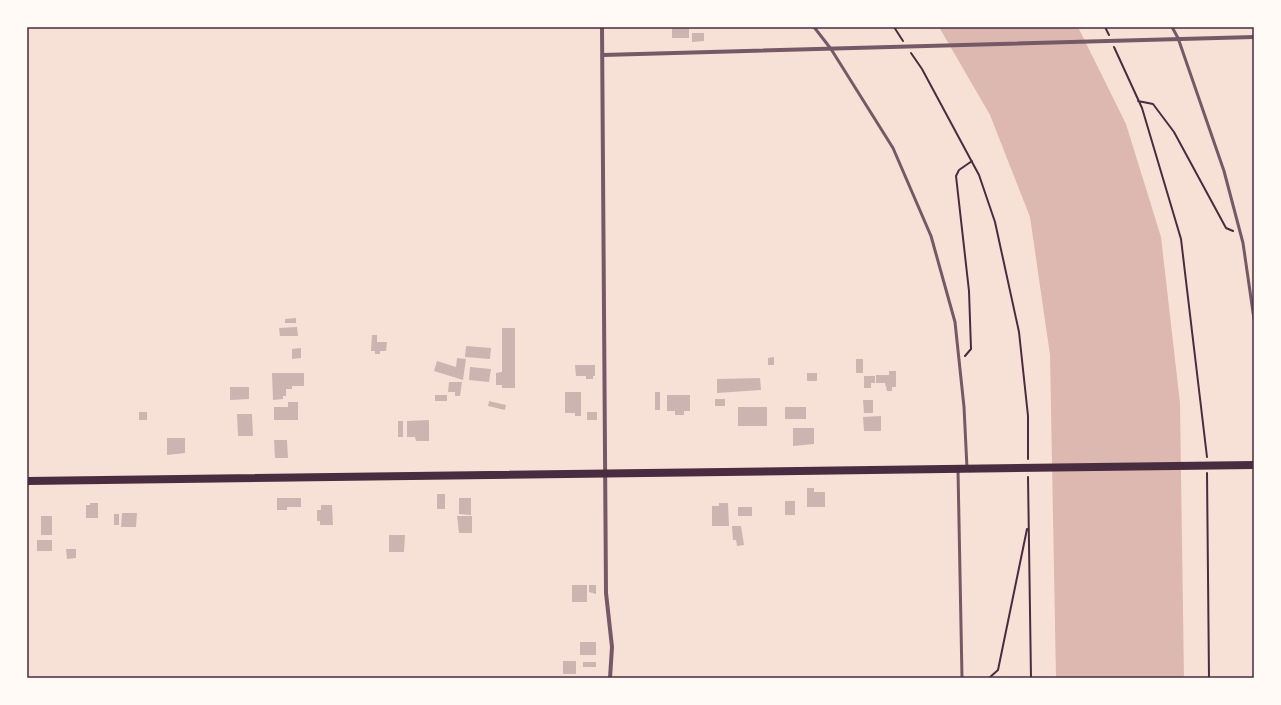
<svg xmlns="http://www.w3.org/2000/svg" width="1281" height="705" font-family="Lato,sans-serif">
<style>
.water{fill:#dcb8b0}
.building{fill:#ccb4b1}
.lines{fill:none;stroke-linecap:round;stroke-linejoin:round}
.path{stroke:#4a2c40;stroke-width:2}
.service{stroke:#755966;stroke-width:3}
.minor{stroke:#755966;stroke-width:4}
.secondary{stroke:#4a2c40;stroke-width:8}
.neatline{fill:none;stroke:#4a2c40;stroke-width:1.5}
</style>
<rect width="100%" height="100%" fill="#f7e1d7"/>
<path class="water" d="M 939,27 L 1078,27 L 1126,124 L 1161,237 L 1180,403 L 1184,678 L 1056,678 L 1050,355 L 1030,217 L 990,115 Z"/>
<path class="building" d="M 677,27 L 689,27 L 689,38 L 672,38 L 672,28 Z
M 692,33 L 704,33 L 704,41 L 692,42 Z
M 296,318 L 296,323 L 285,323 L 285,319 Z
M 297,327 L 298,336 L 280,336 L 279,328 Z
M 502,328 L 515,328 L 515,388 L 502,388 L 502,385 L 496,385 L 496,373 L 502,372 Z
M 372,335 L 377,335 L 377,342 L 387,342 L 386,351 L 380,351 L 380,354 L 375,354 L 375,351 L 371,351 Z
M 466,346 L 491,348 L 490,359 L 465,357 Z
M 301,348 L 301,358 L 292,359 L 292,349 Z
M 774,357 L 774,365 L 768,365 L 768,358 Z
M 457,358 L 466,359 L 463,380 L 434,371 L 437,361 L 456,367 Z
M 856,359 L 863,359 L 863,373 L 856,373 Z
M 575,365 L 595,365 L 595,376 L 593,376 L 593,379 L 586,379 L 586,376 L 576,376 Z
M 470,367 L 491,369 L 489,382 L 469,380 Z
M 889,371 L 896,371 L 896,387 L 892,387 L 892,391 L 887,391 L 885,383 L 876,383 L 876,375 L 889,375 Z
M 272,373 L 304,373 L 304,386 L 292,386 L 292,389 L 286,389 L 286,396 L 283,396 L 283,399 L 273,400 Z
M 807,373 L 817,373 L 817,381 L 807,381 Z
M 864,376 L 875,376 L 875,383 L 871,383 L 871,388 L 864,388 Z
M 760,378 L 761,390 L 717,393 L 717,379 Z
M 449,382 L 462,382 L 460,396 L 455,396 L 455,392 L 448,392 Z
M 230,387 L 249,387 L 249,399 L 230,400 Z
M 565,392 L 581,392 L 581,416 L 575,416 L 575,413 L 565,413 Z
M 655,392 L 660,392 L 660,410 L 655,410 Z
M 435,395 L 447,395 L 447,401 L 435,401 Z
M 667,395 L 690,395 L 690,411 L 684,411 L 684,415 L 675,415 L 675,411 L 667,411 Z
M 715,399 L 725,399 L 725,406 L 715,406 Z
M 863,400 L 873,400 L 873,413 L 864,413 Z
M 489,401 L 506,405 L 505,410 L 488,406 Z
M 288,402 L 298,402 L 298,420 L 274,420 L 274,407 L 288,407 Z
M 738,407 L 767,407 L 767,426 L 738,426 Z
M 785,407 L 806,407 L 806,419 L 785,419 Z
M 139,412 L 147,412 L 147,420 L 139,420 Z
M 587,412 L 597,412 L 597,420 L 587,420 Z
M 237,414 L 252,414 L 253,436 L 238,436 Z
M 881,416 L 881,431 L 864,431 L 863,417 Z
M 429,420 L 429,441 L 416,441 L 415,437 L 407,437 L 407,421 Z
M 398,421 L 403,421 L 403,437 L 398,437 Z
M 793,428 L 814,428 L 814,444 L 793,446 Z
M 167,438 L 185,438 L 185,453 L 167,455 Z
M 274,440 L 287,440 L 288,458 L 275,458 Z
M 807,488 L 814,488 L 814,492 L 825,492 L 825,507 L 807,507 Z
M 437,494 L 445,494 L 445,509 L 437,509 Z
M 277,498 L 301,498 L 301,507 L 287,507 L 287,510 L 277,510 Z
M 459,498 L 471,498 L 471,515 L 459,514 Z
M 785,501 L 795,501 L 795,515 L 785,515 Z
M 90,503 L 98,503 L 98,518 L 86,518 L 86,505 L 90,505 Z
M 719,503 L 728,503 L 729,526 L 712,526 L 712,506 L 719,506 Z
M 321,505 L 332,505 L 333,525 L 320,525 L 320,521 L 317,521 L 317,510 L 321,510 Z
M 738,507 L 752,507 L 752,516 L 738,516 Z
M 122,513 L 137,513 L 136,527 L 121,527 Z
M 114,514 L 119,514 L 119,525 L 114,525 Z
M 41,516 L 52,516 L 52,535 L 41,535 Z
M 457,516 L 472,516 L 472,533 L 459,533 Z
M 732,526 L 741,526 L 744,545 L 737,546 L 736,540 L 733,540 Z
M 389,535 L 405,535 L 404,552 L 389,552 Z
M 37,540 L 52,540 L 52,551 L 37,551 Z
M 66,549 L 76,549 L 76,558 L 67,559 Z
M 572,585 L 587,585 L 587,602 L 572,602 Z
M 589,585 L 596,585 L 596,594 L 589,592 Z
M 580,642 L 596,642 L 596,655 L 580,655 Z
M 563,661 L 576,661 L 576,674 L 563,674 Z
M 583,662 L 596,662 L 596,667 L 583,667 Z"/>
<g class="lines">
<path class="path" d="M 894,27 L 903,41
M 1105,27 L 1109,35
M 1114,47 L 1142,108 L 1181,239 L 1207,457
M 911,53 L 922,69 L 979,175 L 995,222 L 1019,332 L 1028,416 L 1028,459
M 1138,101 L 1153,104 L 1174,132 L 1226,228 L 1233,231
M 965,356 L 971,349 L 969,291 L 956,176 L 959,170 L 972,161
M 1207,473 L 1209,678
M 1028,477 L 1031,678
M 989,678 L 998,670 L 1027,529"/>
<path class="service" d="M 814,27 L 831,49 L 893,148 L 931,236 L 955,322 L 964,407 L 967,468
M 1172,27 L 1178,38 L 1224,171 L 1243,243 L 1254,319
M 958,470 L 962,678"/>
<path class="minor" d="M 602,27 L 606,593 L 612,647 L 610,678
M 603,55 L 1254,37"/>
<path class="secondary" d="M 27,481 L 1254,465"/>
</g>
<rect width="1281" height="705" fill="none" stroke="#fffaf5" stroke-width="56"/>
<rect x="28" y="28" width="1225" height="649" class="neatline"/>
</svg>
